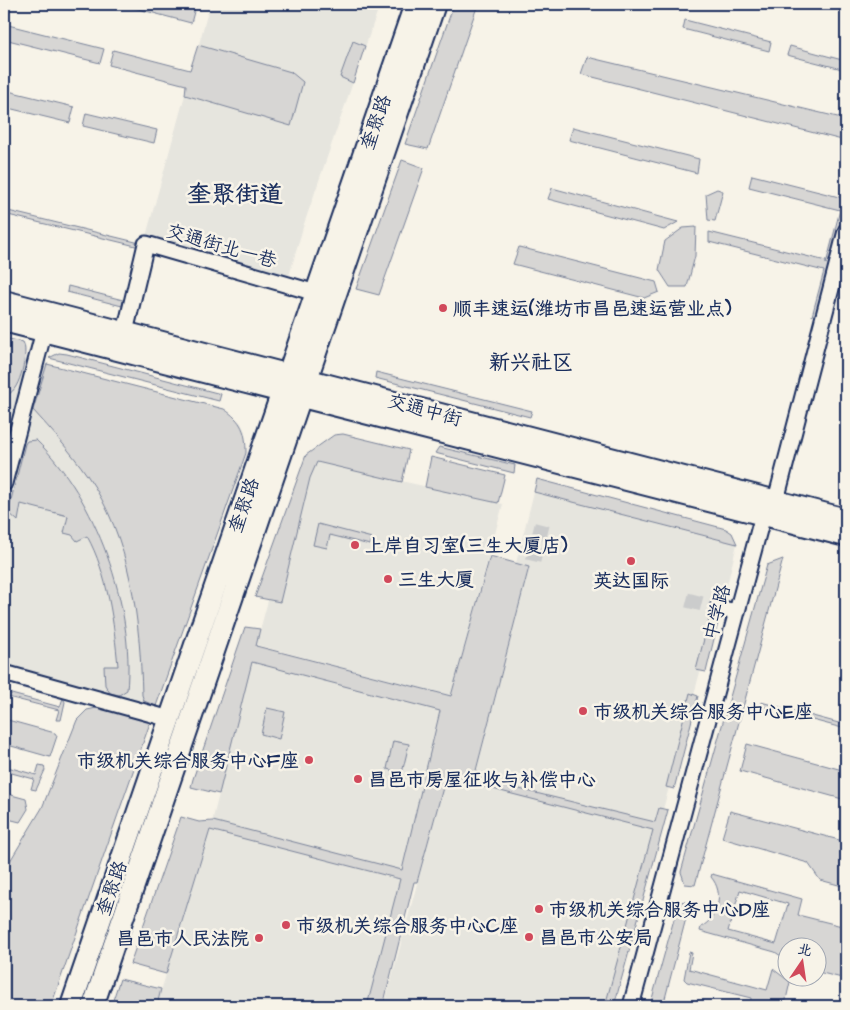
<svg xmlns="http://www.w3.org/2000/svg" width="850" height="1010" font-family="'Architects Daughter','LXGW WenKai TC',sans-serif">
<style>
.built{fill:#e6e5de}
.green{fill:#d7d6d4;stroke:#798299;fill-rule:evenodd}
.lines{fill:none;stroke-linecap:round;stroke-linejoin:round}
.minor-tunnel{stroke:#cbcccc;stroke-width:15;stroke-dasharray:15 8;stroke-linecap:butt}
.minor-casing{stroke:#1b2f5e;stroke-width:19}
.major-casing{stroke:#1b2f5e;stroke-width:24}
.minor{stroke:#f7f3e8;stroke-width:15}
.major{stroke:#f7f3e8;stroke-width:20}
.poi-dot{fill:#d1495b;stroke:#f7f3e8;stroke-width:2}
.labels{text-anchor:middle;stroke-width:5;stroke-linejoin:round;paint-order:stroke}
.street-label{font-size:19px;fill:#1b2f5e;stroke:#f7f3e8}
.poi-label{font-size:19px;font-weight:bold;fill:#1b2f5e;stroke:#f7f3e8;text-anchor:start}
.quarter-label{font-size:21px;font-weight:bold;fill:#1b2f5e;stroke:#f7f3e8}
.district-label{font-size:24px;font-weight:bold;fill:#1b2f5e;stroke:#f7f3e8}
</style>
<rect width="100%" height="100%" fill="#f7f3e8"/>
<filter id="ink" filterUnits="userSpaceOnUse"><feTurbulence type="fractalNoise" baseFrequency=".02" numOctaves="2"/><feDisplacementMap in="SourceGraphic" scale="10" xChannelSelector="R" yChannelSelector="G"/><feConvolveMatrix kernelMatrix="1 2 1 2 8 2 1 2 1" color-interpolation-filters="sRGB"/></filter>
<g filter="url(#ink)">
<path class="built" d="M 210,4 L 380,4 L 304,224 L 289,276 L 146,236 Z
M 4,338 L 23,342 L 26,349 L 25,356 L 47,364 L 224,409 L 241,423 L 245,432 L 246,453 L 156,706 L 4,664 Z
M 317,462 L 503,504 L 451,696 L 256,645 L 299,486 Z
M 534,492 L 737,544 L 723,602 L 716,613 L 610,1006 L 384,1006 L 447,773 L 474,780 L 529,568 L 516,563 Z
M 252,662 L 456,704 L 402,875 L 367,1006 L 177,1006 L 158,1001 L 211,826 Z"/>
<path class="green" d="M 128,4 L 178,4 L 195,8 L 191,23 L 127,6 Z
M 454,4 L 478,4 L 428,149 L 405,144 Z
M 685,20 L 771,42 L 769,51 L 683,29 Z
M 4,24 L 104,49 L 100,63 L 4,39 Z
M 353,41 L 365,46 L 353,83 L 340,77 Z
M 198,45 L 291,72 L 303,82 L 291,126 L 185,95 L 186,85 L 109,65 L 113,50 L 190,70 Z
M 790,46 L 846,61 L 846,70 L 787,55 Z
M 587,57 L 846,119 L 846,141 L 581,74 Z
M 4,90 L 74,107 L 70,123 L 4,107 Z
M 86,113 L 157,130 L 154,143 L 83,126 Z
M 573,127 L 699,159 L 697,173 L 569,140 Z
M 402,160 L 424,168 L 379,295 L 356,289 Z
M 752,175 L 843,198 L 846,189 L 846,210 L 819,311 L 812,316 L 824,271 L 709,242 L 709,232 L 826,261 L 826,264 L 840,210 L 749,187 Z
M 552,188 L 678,222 L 664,230 L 548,199 Z
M 717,189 L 723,191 L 715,221 L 708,220 L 706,194 Z
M 4,210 L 144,244 L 140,247 L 4,214 Z
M 696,227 L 695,256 L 687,287 L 670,287 L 659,270 L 665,241 L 683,228 Z
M 519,247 L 656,282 L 659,292 L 644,298 L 513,264 Z
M 68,286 L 123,300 L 122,306 L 67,292 Z
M 4,338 L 23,342 C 29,351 20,391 8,394 L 4,391 Z
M 59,353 L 67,354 L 221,394 L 219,401 L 49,358 Z
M 47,364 L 224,409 C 242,421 246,432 246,453 L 156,706 L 144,701 L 142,695 C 140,619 131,539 87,475 C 71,452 52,431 33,410 Z
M 376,372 L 532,411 L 530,417 L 375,378 Z
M 343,434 L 409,450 L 402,482 L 317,462 L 310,478 L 280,602 L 255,597 L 306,455 L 334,435 Z
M 36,440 C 96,497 135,607 127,690 L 119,695 L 110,693 L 105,685 L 104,666 L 118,666 C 114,624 108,574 87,536 L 77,541 L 72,535 L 64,533 L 68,516 L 21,504 L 18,521 L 8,512 L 25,444 L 27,441 Z
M 439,447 L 515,465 L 514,473 L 435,453 Z
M 431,457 L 505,475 L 498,503 L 425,487 Z
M 537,479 L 726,529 L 732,533 L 737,544 L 534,492 Z
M 318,524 L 372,538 L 370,545 L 330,535 L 327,548 L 313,545 Z
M 490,556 L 529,567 L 474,778 L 655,822 L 659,808 L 668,810 L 614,1006 L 605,1006 L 653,830 L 473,784 L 474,780 L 447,773 L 417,882 L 414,882 L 383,1006 L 367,1006 L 400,879 L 210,830 L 166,974 L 130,964 L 181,817 L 199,822 L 213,821 L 402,870 L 440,711 L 252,662 L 219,794 L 191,787 L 193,779 L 245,627 L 260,629 L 256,646 L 451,696 Z
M 783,559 L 695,885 L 685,884 L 681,872 L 767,565 Z
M 711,612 L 720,614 L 706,672 L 696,670 Z
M 4,692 L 60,707 L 63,698 L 65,702 L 61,720 L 56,720 L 59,710 L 4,696 Z
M 690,693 L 698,696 L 674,789 L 666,787 Z
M 761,702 L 846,725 L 846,729 L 760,706 Z
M 101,707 L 151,720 L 51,1006 L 4,1006 L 4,871 L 42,808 L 77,720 L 87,710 Z
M 267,708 L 285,712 L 279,739 L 261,734 Z
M 4,719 L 55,733 L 57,736 L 50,757 L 4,744 Z
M 393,741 L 409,744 L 402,773 L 387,769 Z
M 747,744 L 846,771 L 846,800 L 740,771 Z
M 39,765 L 44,766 L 45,770 L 36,790 L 31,789 L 34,779 L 4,771 L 4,766 L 36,775 Z
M 4,793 L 26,799 L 28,809 L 20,822 L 4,818 Z
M 730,811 L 843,841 L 846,831 L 846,887 L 820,880 L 808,863 L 722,838 Z
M 712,874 L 802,899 L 798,915 L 846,927 L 846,979 L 818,972 L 818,948 L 788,948 L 787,960 L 775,952 L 700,931 L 701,927 C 718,918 725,893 711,877 ZM 740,890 L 788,904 L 776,944 L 728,931 Z
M 679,901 L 690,903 L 663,1006 L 650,1006 Z
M 689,952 L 692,953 L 689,969 L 767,990 L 773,969 L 790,982 L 785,1004 L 792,1006 L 750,1006 L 751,998 L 687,982 L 684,979 Z
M 120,979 L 161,989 L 158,1001 L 177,1006 L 111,1006 Z"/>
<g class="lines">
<path class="minor-tunnel" d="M 533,561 L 544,517
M 687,600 L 718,608"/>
<g class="minor-casing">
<path id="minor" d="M 125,332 L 146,244 L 316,293
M 4,483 L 44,331
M 718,608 L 737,612
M 4,673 L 170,719
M 631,1006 L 763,515 L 776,500 L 846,231"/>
</g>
<g class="major-casing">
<path id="major" d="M 4,301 L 846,519
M 4,321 L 846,536
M 71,1006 L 415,4
M 93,1006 L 435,4"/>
</g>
<use href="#minor" class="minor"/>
<use href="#major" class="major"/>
</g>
</g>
<g class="poi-dot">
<circle cx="443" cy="308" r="5"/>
<circle cx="355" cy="545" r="5"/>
<circle cx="631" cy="561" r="5"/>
<circle cx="388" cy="579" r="5"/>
<circle cx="583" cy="711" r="5"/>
<circle cx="309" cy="760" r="5"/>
<circle cx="358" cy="779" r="5"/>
<circle cx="539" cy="909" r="5"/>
<circle cx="286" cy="925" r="5"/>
<circle cx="529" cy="937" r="5"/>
<circle cx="259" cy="938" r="5"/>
</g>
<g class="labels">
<g class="street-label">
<text transform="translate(375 122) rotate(-71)" y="7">奎聚路</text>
<text transform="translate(222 245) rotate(16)" y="7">交通街北一巷</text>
<text transform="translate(425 409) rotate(15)" y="7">交通中街</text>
<text transform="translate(243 505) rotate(-71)" y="7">奎聚路</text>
<text transform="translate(716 612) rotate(-75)" y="7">中学路</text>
<text transform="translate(111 888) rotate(-71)" y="7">奎聚路</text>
</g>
<g class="poi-label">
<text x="453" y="315">顺丰速运(潍坊市昌邑速运营业点)</text>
<text x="365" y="552">上岸自习室(三生大厦店)</text>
<text x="398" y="586">三生大厦</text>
<text x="631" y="587" text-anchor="middle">英达国际</text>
<text x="593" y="718">市级机关综合服务中心E座</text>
<text x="299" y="767" text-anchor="end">市级机关综合服务中心F座</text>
<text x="368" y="786">昌邑市房屋征收与补偿中心</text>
<text x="549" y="916">市级机关综合服务中心D座</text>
<text x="296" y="932">市级机关综合服务中心C座</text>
<text x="539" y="944">昌邑市公安局</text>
<text x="249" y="945" text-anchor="end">昌邑市人民法院</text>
</g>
<g class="quarter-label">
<text x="531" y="369">新兴社区</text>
</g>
<g class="district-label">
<text x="235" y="202">奎聚街道</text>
</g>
</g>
<rect width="850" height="1010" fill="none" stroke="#f7f3e8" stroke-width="20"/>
<rect x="10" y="10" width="830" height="990" fill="none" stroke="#1b2f5e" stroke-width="2" filter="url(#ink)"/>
<g transform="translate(802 962) rotate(13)"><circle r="24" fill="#f7f3e8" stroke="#9fa5b1"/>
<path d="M0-4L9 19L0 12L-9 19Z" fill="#d1495b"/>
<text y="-8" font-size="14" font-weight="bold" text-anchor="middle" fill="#1b2f5e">北</text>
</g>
</svg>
